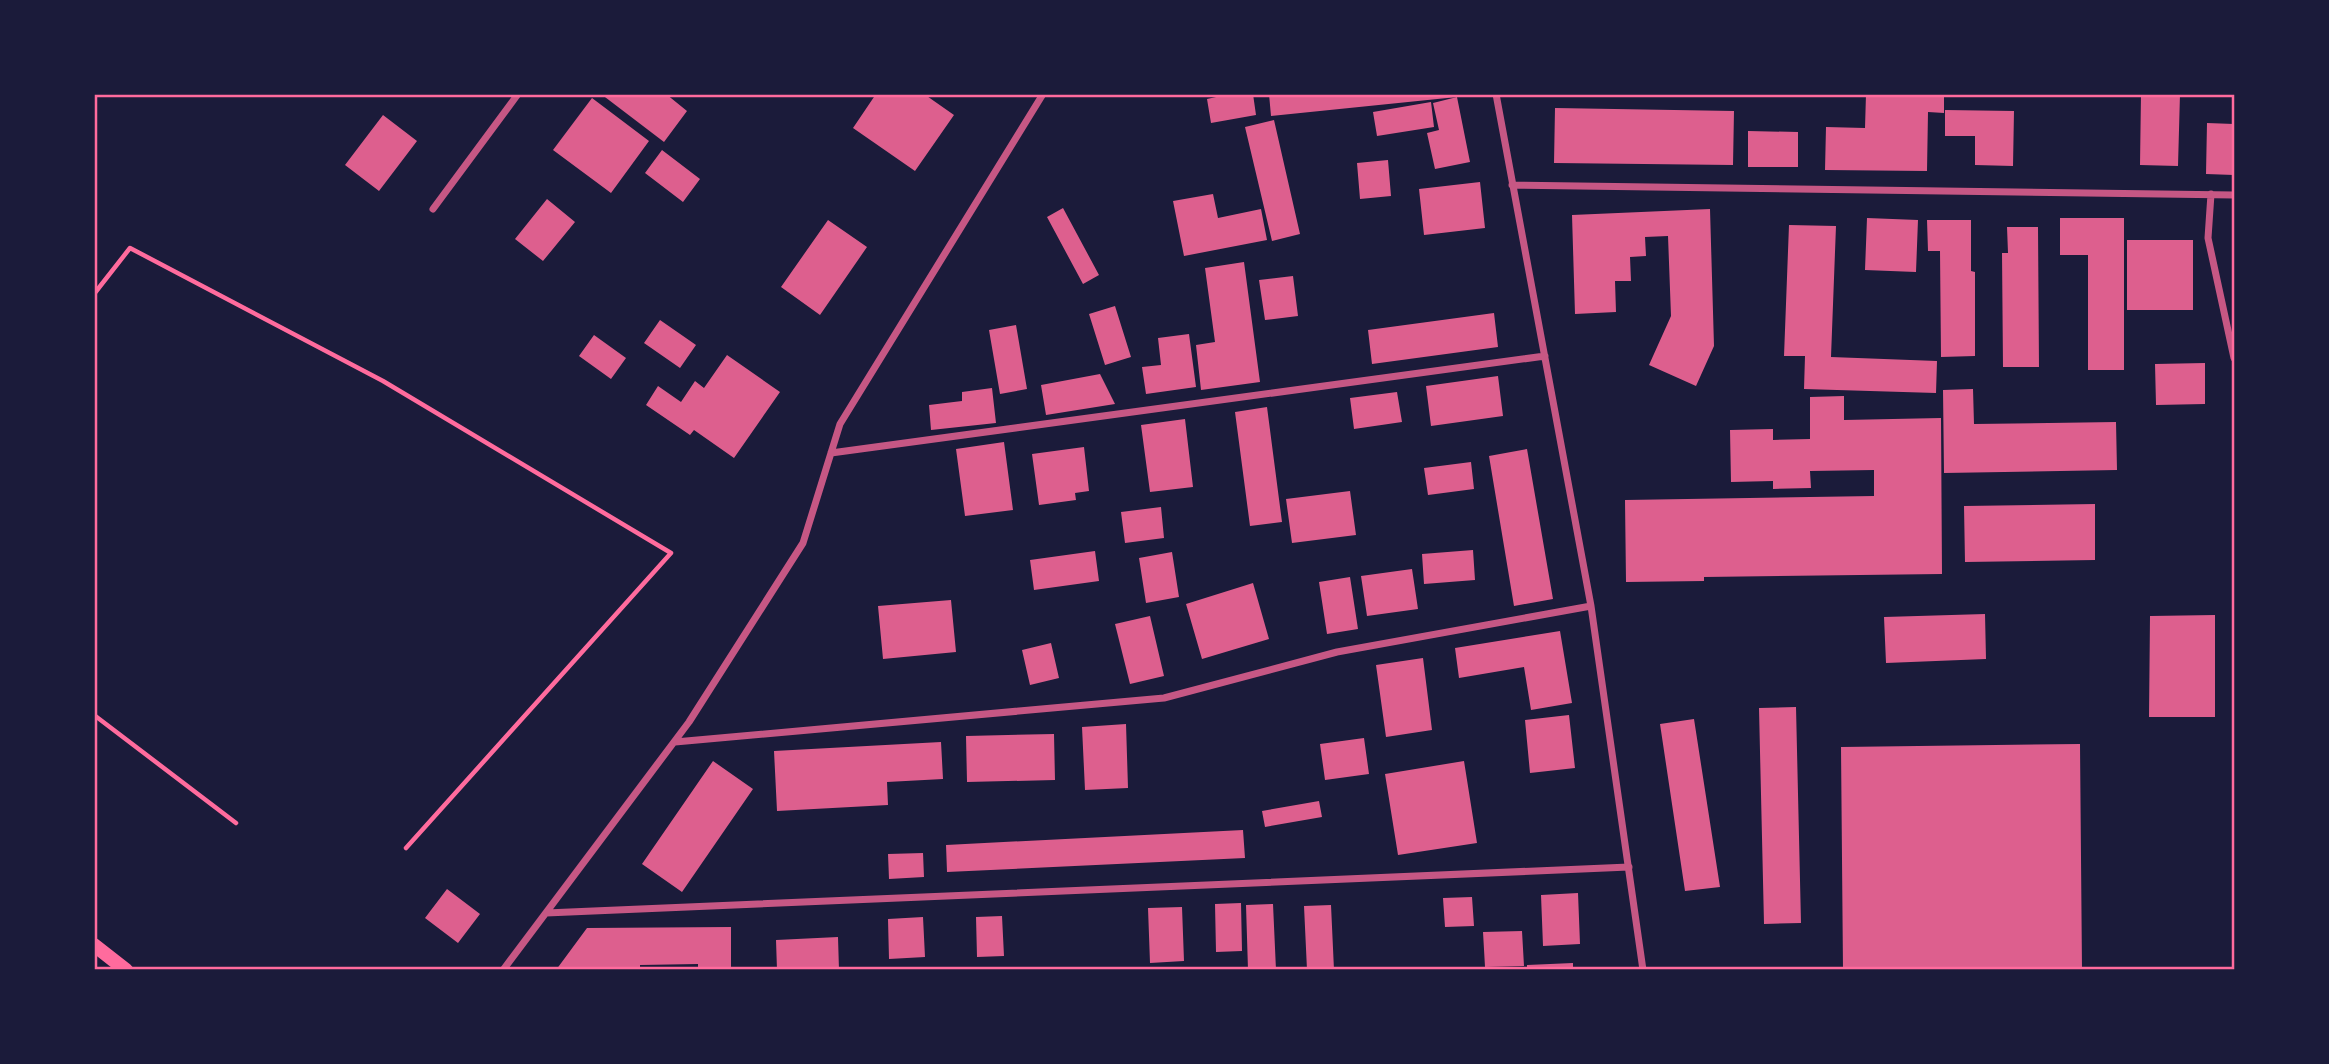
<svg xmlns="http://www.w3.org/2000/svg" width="2329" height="1064" font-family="'Source Sans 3',sans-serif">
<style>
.building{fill:#dd5f8e}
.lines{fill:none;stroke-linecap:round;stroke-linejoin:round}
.path{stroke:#ff6b9d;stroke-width:4.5}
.minor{stroke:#c65784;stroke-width:7}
.secondary{stroke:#ff6b9d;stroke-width:14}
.neatline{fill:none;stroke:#ff6b9d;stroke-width:2.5}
</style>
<rect width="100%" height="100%" fill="#1b1b3a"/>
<path class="building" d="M 601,94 L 666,94 L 687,111 L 664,142 Z
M 876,94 L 924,94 L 954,115 L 915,171 L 853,128 Z
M 1230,94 L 1253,94 L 1256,115 L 1211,123 L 1207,99 Z
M 1269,94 L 1457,94 L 1457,97 L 1271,116 Z
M 1866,94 L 1944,94 L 1944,113 L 1928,112 L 1927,171 L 1825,170 L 1826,127 L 1865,128 Z
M 2141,94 L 2180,94 L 2178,166 L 2140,165 Z
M 1457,97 L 1470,162 L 1435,169 L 1427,133 L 1439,130 L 1433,103 Z
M 592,98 L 649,141 L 611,193 L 553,150 Z
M 1431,102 L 1434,127 L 1377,136 L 1373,112 Z
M 1555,108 L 1734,111 L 1733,165 L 1554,163 Z
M 1945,110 L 2014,111 L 2013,166 L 1975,165 L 1975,136 L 1945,136 Z
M 383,115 L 417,141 L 379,191 L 345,165 Z
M 1274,120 L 1300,234 L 1272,241 L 1245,127 Z
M 2207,123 L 2234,124 L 2234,175 L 2206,174 Z
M 1748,131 L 1798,132 L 1798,167 L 1748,167 Z
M 662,150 L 700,179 L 683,202 L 645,173 Z
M 1388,160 L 1391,196 L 1360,199 L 1357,163 Z
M 1480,182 L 1485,228 L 1424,235 L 1419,189 Z
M 1213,194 L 1218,218 L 1261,209 L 1267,240 L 1184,256 L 1173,201 Z
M 547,199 L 575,222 L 543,261 L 515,239 Z
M 1063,208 L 1099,275 L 1083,284 L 1047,217 Z
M 1710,209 L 1714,346 L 1696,386 L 1649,365 L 1671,316 L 1668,236 L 1645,237 L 1646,256 L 1630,257 L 1631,281 L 1615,281 L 1616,312 L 1575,314 L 1572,215 Z
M 1867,218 L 1918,220 L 1916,272 L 1865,270 Z
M 2060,218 L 2124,218 L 2124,370 L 2088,370 L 2088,255 L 2060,255 Z
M 828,220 L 867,247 L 820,315 L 781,287 Z
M 1927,220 L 1971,220 L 1971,271 L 1975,272 L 1975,356 L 1941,357 L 1940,251 L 1928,251 Z
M 1789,225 L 1836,226 L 1831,357 L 1937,361 L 1936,393 L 1804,389 L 1805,356 L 1784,356 Z
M 2007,227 L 2038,227 L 2039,367 L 2003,367 L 2002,253 L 2008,253 Z
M 2127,240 L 2193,240 L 2193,310 L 2127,310 Z
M 1244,262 L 1260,382 L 1201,390 L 1196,345 L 1215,342 L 1205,268 Z
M 1293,276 L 1298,316 L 1265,320 L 1259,280 Z
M 1115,306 L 1131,357 L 1105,365 L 1089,314 Z
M 1494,313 L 1498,347 L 1372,364 L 1368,330 Z
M 660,320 L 696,345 L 680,368 L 644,343 Z
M 1016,325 L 1027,389 L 1000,394 L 989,330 Z
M 1189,334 L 1196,387 L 1146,394 L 1142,367 L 1161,365 L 1158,338 Z
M 594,335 L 626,358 L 611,379 L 579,356 Z
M 727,355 L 780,392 L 734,458 L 694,430 L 690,435 L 646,405 L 658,386 L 681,402 L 695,381 L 704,388 Z
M 2205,363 L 2205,404 L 2156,405 L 2155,364 Z
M 1100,374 L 1115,404 L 1046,415 L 1041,385 Z
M 1498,376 L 1503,416 L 1431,426 L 1426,386 Z
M 992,388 L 996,423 L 931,430 L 929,405 L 962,401 L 962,392 Z
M 1973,389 L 1974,424 L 2116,422 L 2117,470 L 1944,473 L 1943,390 Z
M 1397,392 L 1402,422 L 1354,429 L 1350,398 Z
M 1844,396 L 1844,420 L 1941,418 L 1942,574 L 1704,577 L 1704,581 L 1626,582 L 1625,500 L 1874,496 L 1874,470 L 1810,471 L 1811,488 L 1773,489 L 1773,481 L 1731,482 L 1730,430 L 1773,429 L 1773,440 L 1810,439 L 1810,397 Z
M 1267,407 L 1282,522 L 1250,526 L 1235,412 Z
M 1185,419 L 1193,487 L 1150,492 L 1141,425 Z
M 1004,442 L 1013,510 L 965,516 L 956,449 Z
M 1084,447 L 1089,491 L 1075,493 L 1076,500 L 1039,505 L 1032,454 Z
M 1527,449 L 1553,599 L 1514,606 L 1489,456 Z
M 1471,462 L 1474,489 L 1428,495 L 1424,468 Z
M 1350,491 L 1356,535 L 1292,543 L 1286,499 Z
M 2095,504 L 2095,560 L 1965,562 L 1964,506 Z
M 1161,507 L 1164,538 L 1125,543 L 1121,512 Z
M 1473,550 L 1475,580 L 1424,584 L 1422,554 Z
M 1095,551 L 1099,581 L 1034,590 L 1030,560 Z
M 1172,552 L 1179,597 L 1146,603 L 1139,558 Z
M 1412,569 L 1418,609 L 1367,616 L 1361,576 Z
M 1350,577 L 1358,629 L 1327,634 L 1319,582 Z
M 1253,583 L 1269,639 L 1202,659 L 1186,604 Z
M 951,600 L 956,652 L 883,659 L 878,606 Z
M 1985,614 L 1986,659 L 1886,663 L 1884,617 Z
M 2215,615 L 2215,717 L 2149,717 L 2150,616 Z
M 1150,616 L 1164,676 L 1130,684 L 1115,624 Z
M 1560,631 L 1572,703 L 1531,710 L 1524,667 L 1459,678 L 1455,648 Z
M 1051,643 L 1059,678 L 1030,685 L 1022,650 Z
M 1423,658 L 1432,730 L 1386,737 L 1376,665 Z
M 1796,707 L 1801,923 L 1764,924 L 1759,708 Z
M 1569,715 L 1575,768 L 1530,773 L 1525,720 Z
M 1694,719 L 1720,887 L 1685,891 L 1660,724 Z
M 1126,724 L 1128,788 L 1085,790 L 1082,727 Z
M 1054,734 L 1055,780 L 967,782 L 966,736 Z
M 1364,738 L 1369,774 L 1325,780 L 1320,744 Z
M 941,742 L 943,779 L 887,782 L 888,805 L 777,811 L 774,751 Z
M 2080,744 L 2082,970 L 1843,970 L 1841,747 Z
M 713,761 L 753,789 L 682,892 L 642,864 Z
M 1464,761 L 1477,843 L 1398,855 L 1385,774 Z
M 1319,801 L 1322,817 L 1265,827 L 1262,811 Z
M 1243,830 L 1245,858 L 947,872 L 946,845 Z
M 923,853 L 924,877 L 889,879 L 888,854 Z
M 447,889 L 480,914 L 458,943 L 425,918 Z
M 1578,893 L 1580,944 L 1543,946 L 1541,895 Z
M 1472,897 L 1474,926 L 1445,927 L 1443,898 Z
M 1241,903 L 1242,951 L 1216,952 L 1215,904 Z
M 1273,904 L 1276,970 L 1248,970 L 1246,905 Z
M 1331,905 L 1334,970 L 1307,970 L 1304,906 Z
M 1182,907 L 1184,961 L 1150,963 L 1148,908 Z
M 1002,916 L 1004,956 L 977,957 L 976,917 Z
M 923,917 L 925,957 L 889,959 L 888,919 Z
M 731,927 L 731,970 L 698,970 L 698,964 L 640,965 L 640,970 L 556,970 L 587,928 Z
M 1522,931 L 1524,966 L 1485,967 L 1483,932 Z
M 838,937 L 839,970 L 777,970 L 776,940 Z
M 1573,963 L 1573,970 L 1527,970 L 1527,965 Z"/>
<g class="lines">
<path class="path" d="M 94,294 L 130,248 L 383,381 L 671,553 L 406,848
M 94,715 L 236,823"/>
<path class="minor" d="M 1496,94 L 1591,606 L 1643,970
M 1512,185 L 2234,195
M 2211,194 L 2208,238 L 2234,358
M 433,209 L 518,94
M 831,453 L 1545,356
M 675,742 L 1164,698 L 1337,652 L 1591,606
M 546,913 L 1629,867
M 503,970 L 689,722 L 803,543 L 840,424 L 1043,94"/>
<path class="secondary" d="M 94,945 L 126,970"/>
</g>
<rect width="2329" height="1064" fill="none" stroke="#1b1b3a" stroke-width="192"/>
<rect x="96" y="96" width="2137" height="872" class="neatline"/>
</svg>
